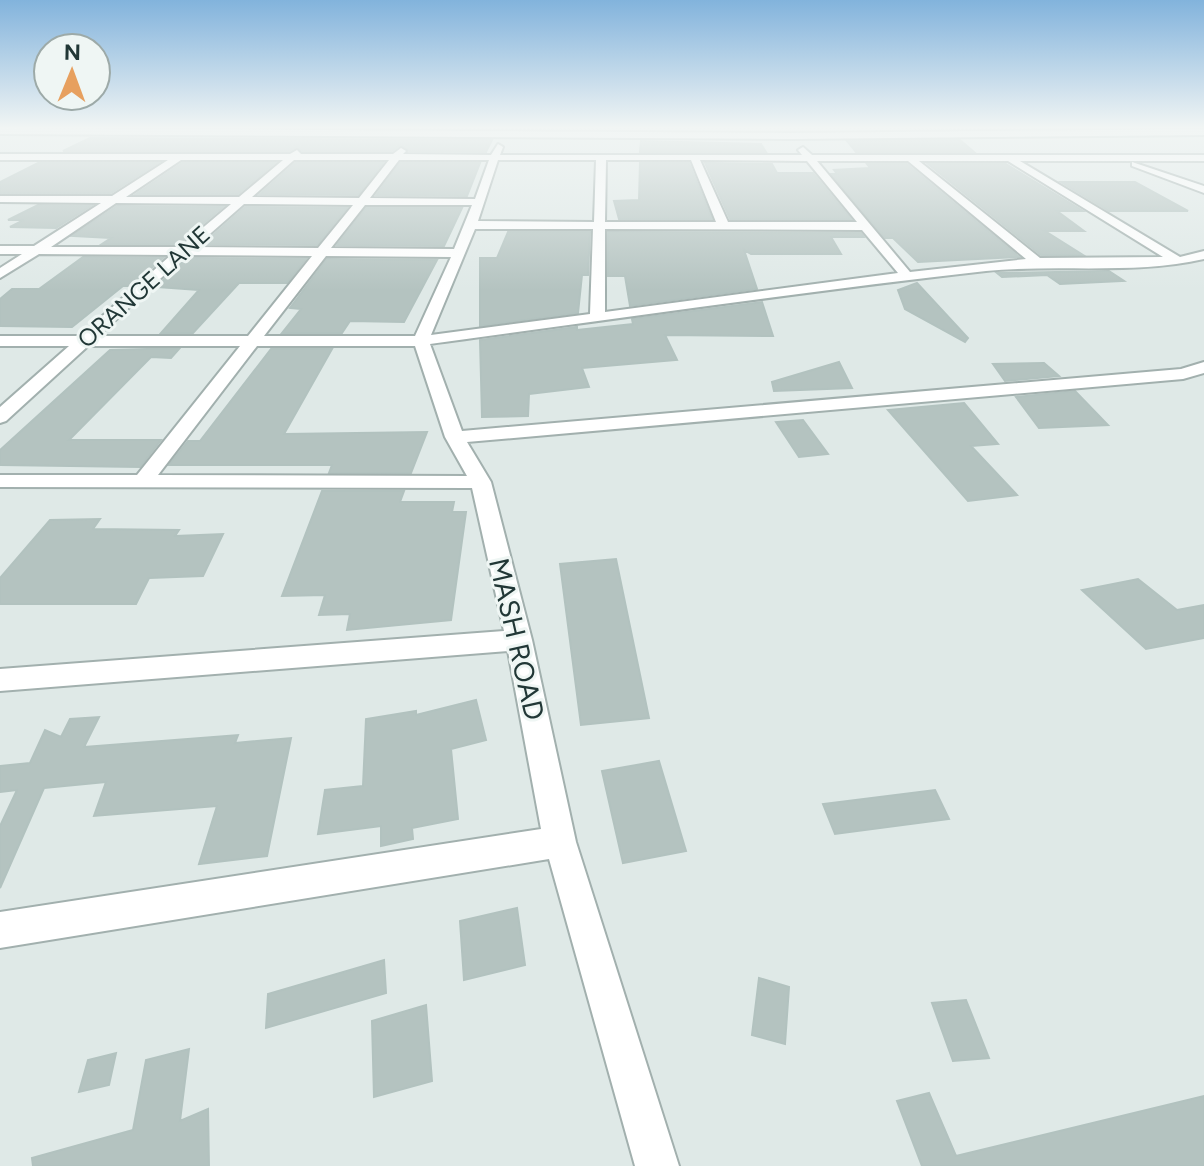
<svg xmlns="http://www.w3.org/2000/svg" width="1204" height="1166" font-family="Figtree,sans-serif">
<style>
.building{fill:#b4c3c0;stroke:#b2c2bf;stroke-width:2}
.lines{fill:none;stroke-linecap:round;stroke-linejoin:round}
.street-casing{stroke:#a2b0ae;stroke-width:4}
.street{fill:#fff;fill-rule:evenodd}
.labels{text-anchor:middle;stroke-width:6;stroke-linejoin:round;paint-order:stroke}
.far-street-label{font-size:24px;fill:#213736;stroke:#eff6f4}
.street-label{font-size:28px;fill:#213736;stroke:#eff6f4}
</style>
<rect width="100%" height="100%" fill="#dfe9e7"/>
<path class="building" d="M 90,138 L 492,140 L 486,152 L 409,151 L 401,145 L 392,151 L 302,151 L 297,147 L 289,151 L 63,151 Z
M 960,140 L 974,152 L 856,152 L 847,141 Z
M 641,141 L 761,144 L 766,152 L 640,152 Z
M 38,163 L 158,163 L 111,193 L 0,193 L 0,182 Z
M 182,163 L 275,163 L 238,194 L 136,194 Z
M 295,163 L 383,163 L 358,195 L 260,194 Z
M 400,163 L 480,163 L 467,196 L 376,195 Z
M 640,163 L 689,163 L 712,219 L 619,219 L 614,201 L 639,200 Z
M 705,163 L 772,164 L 777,173 L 813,173 L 851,219 L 730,219 Z
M 867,164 L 907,164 L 1019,257 L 918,262 L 893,238 L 885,238 L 831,174 L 837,174 L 834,170 L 870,168 Z
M 928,164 L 1006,164 L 1083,211 L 1057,211 L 1084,231 L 1045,231 L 1083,255 L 1041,255 Z
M 1061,182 L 1135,182 L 1188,211 L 1109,211 Z
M 38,205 L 91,206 L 56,228 L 10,227 L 24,220 L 8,220 Z
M 117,206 L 223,207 L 179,244 L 102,244 L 111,238 L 72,236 Z
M 245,207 L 347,208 L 317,245 L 203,244 Z
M 366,208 L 462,208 L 444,246 L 337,245 Z
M 508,232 L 590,232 L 588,275 L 582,275 L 578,313 L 480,326 L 480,258 L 497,258 Z
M 608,232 L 861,233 L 864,237 L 831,237 L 841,254 L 751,254 L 744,250 L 757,289 L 630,306 L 625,276 L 608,276 Z
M 83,257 L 163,258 L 131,286 L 123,286 L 72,327 L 0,326 L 0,299 L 12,289 L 39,289 Z
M 187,258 L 306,259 L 287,283 L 239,283 L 193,333 L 161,333 L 199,290 L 156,287 Z
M 327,259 L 437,260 L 404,322 L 350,321 L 342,333 L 282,333 L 301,309 L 290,308 Z
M 1109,271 L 1124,281 L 1060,284 L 1047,275 L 1002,277 L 997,273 Z
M 917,283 L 968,338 L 965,342 L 905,309 L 898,290 Z
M 762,302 L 773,336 L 665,335 L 677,360 L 582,368 L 589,387 L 529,394 L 528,416 L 482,417 L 480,340 L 577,327 L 577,330 L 633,324 L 632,319 Z
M 147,349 L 179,349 L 171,358 L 151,357 L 69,440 L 161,440 L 140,467 L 0,465 L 0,450 L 110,350 Z
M 271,349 L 332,349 L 284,434 L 427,432 L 411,473 L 329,473 L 332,465 L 169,465 L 188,441 L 200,441 Z
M 839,362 L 852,388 L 774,391 L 772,382 Z
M 1044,363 L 1059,376 L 1005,381 L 993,364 Z
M 1075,391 L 1108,425 L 1039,428 L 1016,397 Z
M 964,403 L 998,444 L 971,446 L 1017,495 L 968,501 L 888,410 Z
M 803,420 L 828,454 L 799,457 L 776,422 Z
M 322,491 L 404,491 L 400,502 L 454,502 L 452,512 L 466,512 L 451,620 L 347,630 L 350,614 L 319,615 L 325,595 L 282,596 Z
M 100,519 L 93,529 L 179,530 L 175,536 L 223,534 L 203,576 L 149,578 L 136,604 L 0,604 L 0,578 L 50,520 Z
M 616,559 L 649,718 L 581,725 L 560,564 Z
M 1138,579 L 1177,610 L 1204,605 L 1204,638 L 1146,649 L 1082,590 Z
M 476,700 L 486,740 L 451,749 L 458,819 L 412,828 L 413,839 L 381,846 L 381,826 L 318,834 L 325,790 L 363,786 L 366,719 L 416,711 L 416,715 Z
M 99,717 L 84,747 L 238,735 L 235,743 L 291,738 L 267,856 L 199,864 L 217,806 L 94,816 L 106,782 L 44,788 L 0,888 L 0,826 L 17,790 L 0,792 L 0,766 L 30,763 L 45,730 L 61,737 L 70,719 Z
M 659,761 L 686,851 L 623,863 L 602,771 Z
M 935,790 L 949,819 L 835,834 L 823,804 Z
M 517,908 L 525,965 L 464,980 L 460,921 Z
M 384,960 L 386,993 L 266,1028 L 268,994 Z
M 759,978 L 789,987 L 785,1044 L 752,1035 Z
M 966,1000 L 989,1058 L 953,1061 L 932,1003 Z
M 426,1005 L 432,1081 L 374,1097 L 372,1021 Z
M 189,1049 L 180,1121 L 208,1109 L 209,1166 L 33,1166 L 32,1158 L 133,1130 L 146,1060 Z
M 116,1053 L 109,1085 L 79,1092 L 88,1060 Z
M 929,1093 L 956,1156 L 1204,1096 L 1204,1166 L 922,1166 L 897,1101 Z"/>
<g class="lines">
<g class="street-casing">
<path id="street" d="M 0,128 L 791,133 L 1204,129 L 1204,135 L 791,139 L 0,134 Z
M 498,144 L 503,147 L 500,155 L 802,155 L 798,150 L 803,147 L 812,155 L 1204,155 L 1204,161 L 1020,161 L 1180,257 L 1204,251 L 1204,259 C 1136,275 1057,264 986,271 C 800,292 615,319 430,344 L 462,431 L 1181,369 L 1204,362 L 1204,373 L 1183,379 L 467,442 L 491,482 L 532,640 L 576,842 L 679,1166 L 635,1166 L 549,859 L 0,948 L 0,912 L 541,829 L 508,651 L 0,691 L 0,669 L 504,631 L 472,488 L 0,487 L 0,475 L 137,475 L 240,346 L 88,346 L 6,421 L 0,423 L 0,407 L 69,346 L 0,346 L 0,336 L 80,336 L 171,255 L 39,254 L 0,278 L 0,268 L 22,254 L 0,254 L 0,246 L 34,246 L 101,203 L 0,202 L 0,196 L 112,196 L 168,160 L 0,160 L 0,154 L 290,154 L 297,150 L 301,154 L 393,154 L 401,148 L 406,151 L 403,154 L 491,155 ZM 181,160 L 283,160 L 239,197 L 126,197 ZM 294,160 L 389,160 L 359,198 L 252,197 ZM 399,160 L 489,160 L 475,199 L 370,198 ZM 498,160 L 596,160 L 594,222 L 478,221 ZM 606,160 L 691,160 L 716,222 L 605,222 ZM 700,160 L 807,161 L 857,222 L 728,222 ZM 817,161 L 908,161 L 1026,259 L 910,272 ZM 919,161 L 1008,161 L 1163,257 L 1040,258 ZM 116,203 L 231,204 L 180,247 L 51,247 ZM 244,204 L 353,205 L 318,248 L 195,247 ZM 365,205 L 472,205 L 454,249 L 331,248 ZM 475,229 L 593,229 L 590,314 L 431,335 ZM 605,229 L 862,230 L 898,273 L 605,312 ZM 186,255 L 312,256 L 248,336 L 98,336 ZM 326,256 L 451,257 L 415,336 L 264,336 ZM 257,346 L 415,346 L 445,437 L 467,476 L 158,475 Z
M 1132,162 L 1204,186 L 1204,193 L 1132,166 Z"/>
</g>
<use href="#street" class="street"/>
</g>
<linearGradient id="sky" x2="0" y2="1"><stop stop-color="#82b3dc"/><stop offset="0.44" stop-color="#f1f5f4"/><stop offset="1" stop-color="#f1f5f4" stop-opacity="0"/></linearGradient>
<rect width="1204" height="290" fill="url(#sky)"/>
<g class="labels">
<g class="far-street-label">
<text transform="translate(144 287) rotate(-42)" y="8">ORANGE LANE</text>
</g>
<g class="street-label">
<text transform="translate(517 639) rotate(77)" y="10">MASH ROAD</text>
</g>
</g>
<g transform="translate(72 72) rotate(1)"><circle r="38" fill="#eff6f4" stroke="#9daaa8" stroke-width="2"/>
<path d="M0-6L14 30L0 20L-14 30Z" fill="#e7a05f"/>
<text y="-12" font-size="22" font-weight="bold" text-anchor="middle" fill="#213736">N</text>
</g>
</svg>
